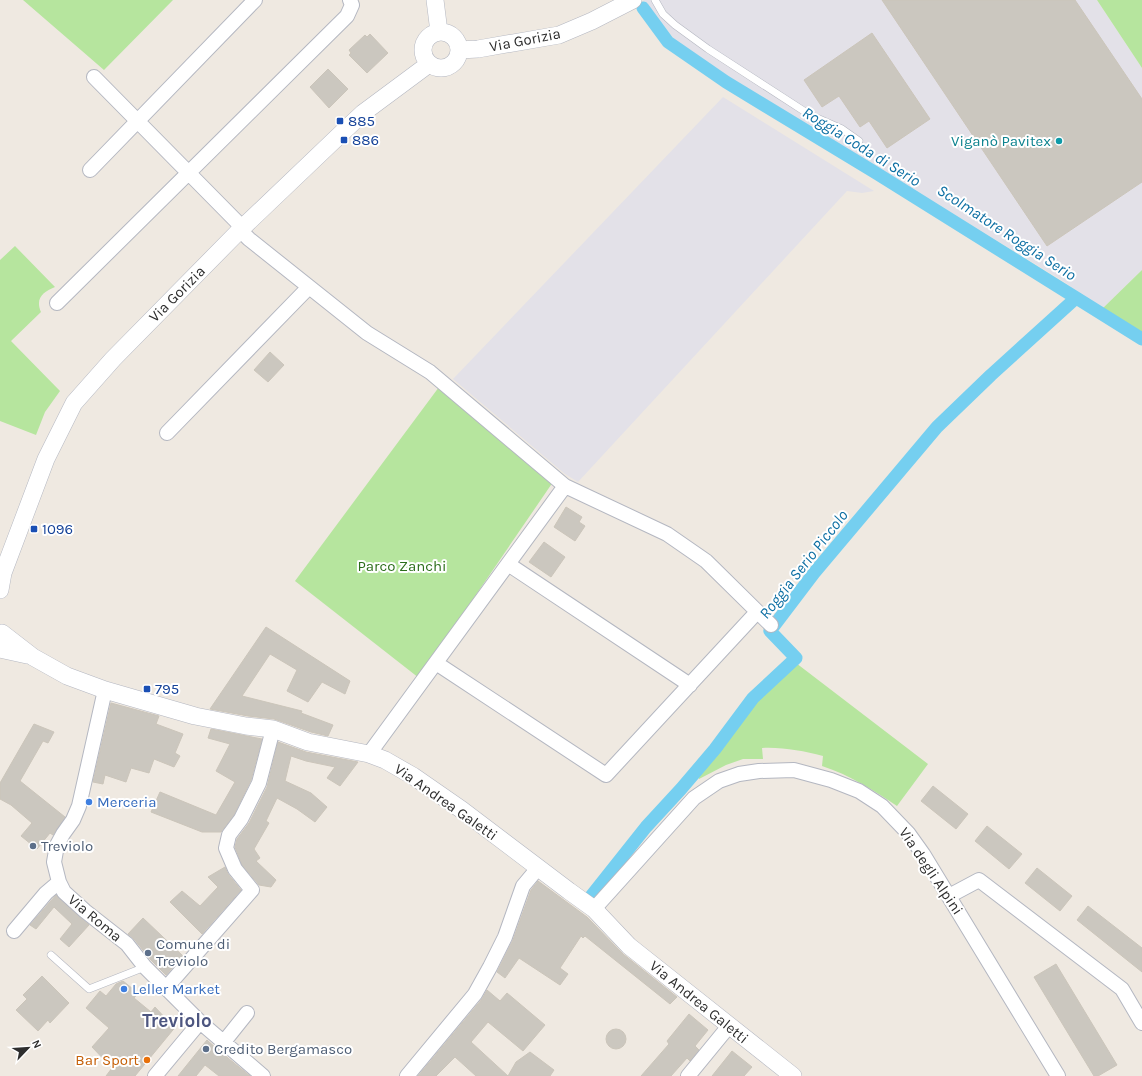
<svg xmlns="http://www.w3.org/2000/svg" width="1142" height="1076" font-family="Karla,sans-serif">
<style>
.industrial{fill:#e3e1e8}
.green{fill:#b6e59e}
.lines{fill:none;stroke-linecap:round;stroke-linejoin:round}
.canal{stroke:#75cff0;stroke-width:13}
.building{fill:#cbc7bf;stroke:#cbc5ba}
.service-casing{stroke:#b4b7c1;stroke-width:8}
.minor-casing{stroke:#b4b7c1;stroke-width:16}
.tertiary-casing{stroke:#b4b7c1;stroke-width:18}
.service{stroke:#fff;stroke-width:7}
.minor{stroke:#fff;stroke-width:14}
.tertiary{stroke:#fff;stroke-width:17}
.transit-dot{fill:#1a4fb4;stroke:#fff;stroke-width:1.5}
.culture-dot{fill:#0f9aa8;stroke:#fff;stroke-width:1.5}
.shop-dot{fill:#3f7fe0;stroke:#fff;stroke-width:1.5}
.service-dot{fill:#5c6f8a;stroke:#fff;stroke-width:1.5}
.food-dot{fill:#e8710a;stroke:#fff;stroke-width:1.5}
.labels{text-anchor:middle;stroke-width:4;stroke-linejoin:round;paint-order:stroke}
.street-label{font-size:15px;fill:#2e2e2e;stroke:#fff}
.transit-label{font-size:15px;fill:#164399;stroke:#fff;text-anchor:start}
.culture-label{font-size:15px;fill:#0d838f;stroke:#fff;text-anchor:end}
.park-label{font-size:15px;fill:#2c6e1b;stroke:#fff}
.shop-label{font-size:15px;fill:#366cbe;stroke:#fff;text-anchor:start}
.service-label{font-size:15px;fill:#4e5e75;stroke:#fff;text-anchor:start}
.food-label{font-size:15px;fill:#c56008;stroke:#fff;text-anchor:end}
.water-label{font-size:16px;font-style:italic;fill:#0d6fa3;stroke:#fff}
.district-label{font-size:19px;font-weight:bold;fill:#4d5680;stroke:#fff}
</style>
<rect width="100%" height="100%" fill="#efe9e1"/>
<path class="industrial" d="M 643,0 L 1097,0 L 1142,68 L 1142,270 L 1102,309 L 1063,281 L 728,76 L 676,41 Z
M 723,97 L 874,191 L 862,193 L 847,191 L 578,482 L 565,474 L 453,379 Z"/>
<path class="green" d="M 23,0 L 173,0 L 104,70 Z
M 1097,0 L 1142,0 L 1142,68 Z
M 15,246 L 55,287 C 43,292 35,298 41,312 L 11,341 L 60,391 L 45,412 L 36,435 L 0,421 L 0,260 Z
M 1142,270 L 1142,334 L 1102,309 Z
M 439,387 L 553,482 L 419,678 L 295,581 Z
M 796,663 L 928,764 L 897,806 C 873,790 850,775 822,766 L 823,756 C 803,751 783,747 762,748 L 763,759 L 743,759 L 726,765 L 699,779 L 697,775 L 719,751 L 755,702 Z"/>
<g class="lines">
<path class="canal" d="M 643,8 L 668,42 L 726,82 L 876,173 L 1142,339
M 588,900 L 646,827 L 681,789 L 715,749 L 753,698 L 796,658 L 770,631 L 814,573 L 937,427 L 991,375 L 1076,298"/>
</g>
<path class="building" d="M 882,0 L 1075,0 L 1142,99 L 1142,182 L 1047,246 Z
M 872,33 L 930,119 L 887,148 L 869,121 L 860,127 L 839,96 L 822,107 L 804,80 Z
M 370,34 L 388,53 L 367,73 L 349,55 L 351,53 L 349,50 L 365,35 L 367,37 Z
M 328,69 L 348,89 L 329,108 L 310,87 Z
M 270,352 L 284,365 L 268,382 L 254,370 Z
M 566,507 L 582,517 L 579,522 L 585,526 L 575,541 L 554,527 Z
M 544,542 L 565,557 L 551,577 L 529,562 Z
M 266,627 L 350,681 L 345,694 L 322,682 L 308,702 L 287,691 L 297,670 L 270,654 L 242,696 L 302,711 L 301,713 L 333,725 L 328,736 L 311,732 L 274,719 L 248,716 L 210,709 Z
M 111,703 L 159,716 L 156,724 L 183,734 L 175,753 L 180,756 L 174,767 L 154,759 L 149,773 L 131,768 L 126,782 L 105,775 L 103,784 L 93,782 Z
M 34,724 L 54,732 L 48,743 L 43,741 L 20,781 L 65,817 L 53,835 L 50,833 L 37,849 L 21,836 L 32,823 L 11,805 L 0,799 L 0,783 Z
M 211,729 L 262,739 L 251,780 L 234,815 L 221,832 L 202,832 L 151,812 L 160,792 L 216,815 L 235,782 L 216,771 L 230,744 L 208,738 Z
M 278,742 L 306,752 L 358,762 L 340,786 L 327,778 L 335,767 L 306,761 L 291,756 L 285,781 L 311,793 L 327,807 L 315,822 L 297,809 L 277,798 L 266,821 L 269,823 L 254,849 L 260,858 L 256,861 L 276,880 L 271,887 L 259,885 L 242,865 L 235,847 L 237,839 L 249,823 L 267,787 Z
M 933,786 L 968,814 L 956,829 L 921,801 Z
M 987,826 L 1022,854 L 1009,869 L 975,841 Z
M 225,867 L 228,874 L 241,890 L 202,934 L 170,902 L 182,891 L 200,906 L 218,887 L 208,877 Z
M 1037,868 L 1072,896 L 1060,911 L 1025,883 Z
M 538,881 L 587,917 L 623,954 L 677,997 L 670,1004 L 585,936 L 583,938 L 581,936 L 560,968 L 568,974 L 560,985 L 519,958 L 505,978 L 497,972 L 513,940 L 531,890 Z
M 56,895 L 89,925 L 69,947 L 60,939 L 72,924 L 54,907 L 36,929 L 30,925 Z
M 1088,906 L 1142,948 L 1142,972 L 1077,920 Z
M 143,918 L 183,956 L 166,975 L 151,960 L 134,939 L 128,934 Z
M 1056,964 L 1117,1065 L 1098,1076 L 1094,1076 L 1034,977 Z
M 42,976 L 69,1003 L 50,1023 L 48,1020 L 38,1031 L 16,1010 L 27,999 L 23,995 Z
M 123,981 L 138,993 L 134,998 L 151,1012 L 155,1007 L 168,1021 L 170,1019 L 177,1025 L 135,1076 L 106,1076 L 112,1068 L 92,1047 L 109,1028 L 86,1008 L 100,991 L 106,996 L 116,984 Z
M 487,990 L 500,1001 L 507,993 L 545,1025 L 523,1051 L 488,1022 L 471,1042 L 508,1076 L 516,1062 L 530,1052 L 554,1070 L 550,1076 L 476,1076 L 455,1057 L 436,1076 L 418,1076 L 482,999 Z
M 689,1014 L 708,1030 L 695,1046 L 699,1050 L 690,1061 L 687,1058 L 671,1076 L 641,1076 L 669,1044 L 667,1041 Z
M606 1039a10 10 0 1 1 20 0a10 10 0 1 1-20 0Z
M 207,1040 L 217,1049 L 250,1076 L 219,1076 L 205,1065 L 196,1076 L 178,1076 Z
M 732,1051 L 752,1067 L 744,1076 L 712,1076 Z"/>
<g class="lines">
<g class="service-casing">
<path id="service" d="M 655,0 L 663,14 L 675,25 L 708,49 L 810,115 L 842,129 L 859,141
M 51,955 L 89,989 L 145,967"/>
</g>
<g class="minor-casing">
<path id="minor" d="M 94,77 L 243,228
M 90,170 L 255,0
M 240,230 L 249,239 L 367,333 L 430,372 L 565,486 L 667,534 L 706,561 L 771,625
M 57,303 L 347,16 L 352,5 L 350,0
M 167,433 L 309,287
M 508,564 L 690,685
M 436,663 L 606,775 L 757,612
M 105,690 L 79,806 L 73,820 L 63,834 L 57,845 L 54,862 L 59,882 L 64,892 L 85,911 L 127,944 L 145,967 L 200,1022 L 263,1076
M 369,754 L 565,486
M 949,896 L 979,880 L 1122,989 L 1142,1023
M 594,909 L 694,798 L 719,781 L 739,774 L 759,771 L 794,770 L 831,780 L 859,791 L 882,806 L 908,833 L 923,854 L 1058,1076
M 14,931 L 46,893 L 59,882
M 166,988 L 252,890 L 235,869 L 226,848 L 229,835 L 241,819 L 259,783 L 273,729
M 223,1043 L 247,1013
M 155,1076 L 200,1022
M 407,1076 L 475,994 L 490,967 L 505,937 L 523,886 L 538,868
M 688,1076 L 729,1026"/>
</g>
<g class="tertiary-casing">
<path id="tertiary" d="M 435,0 L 439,32
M423 50a18 18 0 1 1 36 0a18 18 0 1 1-36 0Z
M 459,50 L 478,49 L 559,35 L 592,21 L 633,0
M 0,590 L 3,573 L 46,459 L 74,403 L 113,359 L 240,230 L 347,128 L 363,113 L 429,64
M 2,633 L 33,657 L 67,676 L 105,690 L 195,716 L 246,726 L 273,729 L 308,742 L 369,754 L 385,760 L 413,776 L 462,810 L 569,891 L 594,909 L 629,946 L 793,1076
M 0,649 L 27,655"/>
</g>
<use href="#service" class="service"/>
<use href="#minor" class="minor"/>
<use href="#tertiary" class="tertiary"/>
</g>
<g class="transit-dot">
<rect x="336" y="117" width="8" height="8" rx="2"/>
<rect x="340" y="136" width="8" height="8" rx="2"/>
<rect x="30" y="525" width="8" height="8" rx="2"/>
<rect x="143" y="685" width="8" height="8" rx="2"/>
</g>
<circle class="culture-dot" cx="1059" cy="141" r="4"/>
<g class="shop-dot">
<circle cx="89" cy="802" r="4"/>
<circle cx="124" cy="989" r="4"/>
</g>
<g class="service-dot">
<circle cx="33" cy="846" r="4"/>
<circle cx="148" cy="953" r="4"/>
<circle cx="206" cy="1049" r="4"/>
</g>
<circle class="food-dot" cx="147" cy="1060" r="4"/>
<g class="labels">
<g class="street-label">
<text transform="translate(525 40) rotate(-11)" y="5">Via Gorizia</text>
<text transform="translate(177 294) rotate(-45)" y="5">Via Gorizia</text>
<text transform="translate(446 802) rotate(35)" y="5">Via Andrea Galetti</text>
<text transform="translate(931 871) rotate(56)" y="5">Via degli Alpini</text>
<text transform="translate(95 918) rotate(40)" y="5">Via Roma</text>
<text transform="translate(699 1002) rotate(39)" y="5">Via Andrea Galetti</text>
</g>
<g class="transit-label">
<text x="348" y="126">885</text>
<text x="352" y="145">886</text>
<text x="42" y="534">1096</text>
<text x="155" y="694">795</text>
</g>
<g class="culture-label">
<text x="1051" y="146">Viganò Pavitex</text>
</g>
<g class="park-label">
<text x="402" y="571">Parco Zanchi</text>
</g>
<g class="shop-label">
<text x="97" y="807">Merceria</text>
<text x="132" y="994">Leller Market</text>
</g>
<g class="service-label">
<text x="41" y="851">Treviolo</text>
<text x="156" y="949">Comune di<tspan x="156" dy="17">Treviolo</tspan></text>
<text x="214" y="1054">Credito Bergamasco</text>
</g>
<g class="food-label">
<text x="139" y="1065">Bar Sport</text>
</g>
<g class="water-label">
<text transform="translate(862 146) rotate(32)" y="6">Roggia Coda di Serio</text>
<text transform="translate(1007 232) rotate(33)" y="6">Scolmatore Roggia Serio</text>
<text transform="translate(803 564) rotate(-52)" y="6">Roggia Serio Piccolo</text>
</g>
<g class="district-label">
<text x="177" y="1027">Treviolo</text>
</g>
</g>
<g transform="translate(28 1048) rotate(65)" stroke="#ffffff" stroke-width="3" paint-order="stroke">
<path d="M0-3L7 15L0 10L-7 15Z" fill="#2e2e2e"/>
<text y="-6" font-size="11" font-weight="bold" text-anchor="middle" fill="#2e2e2e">N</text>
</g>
</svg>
